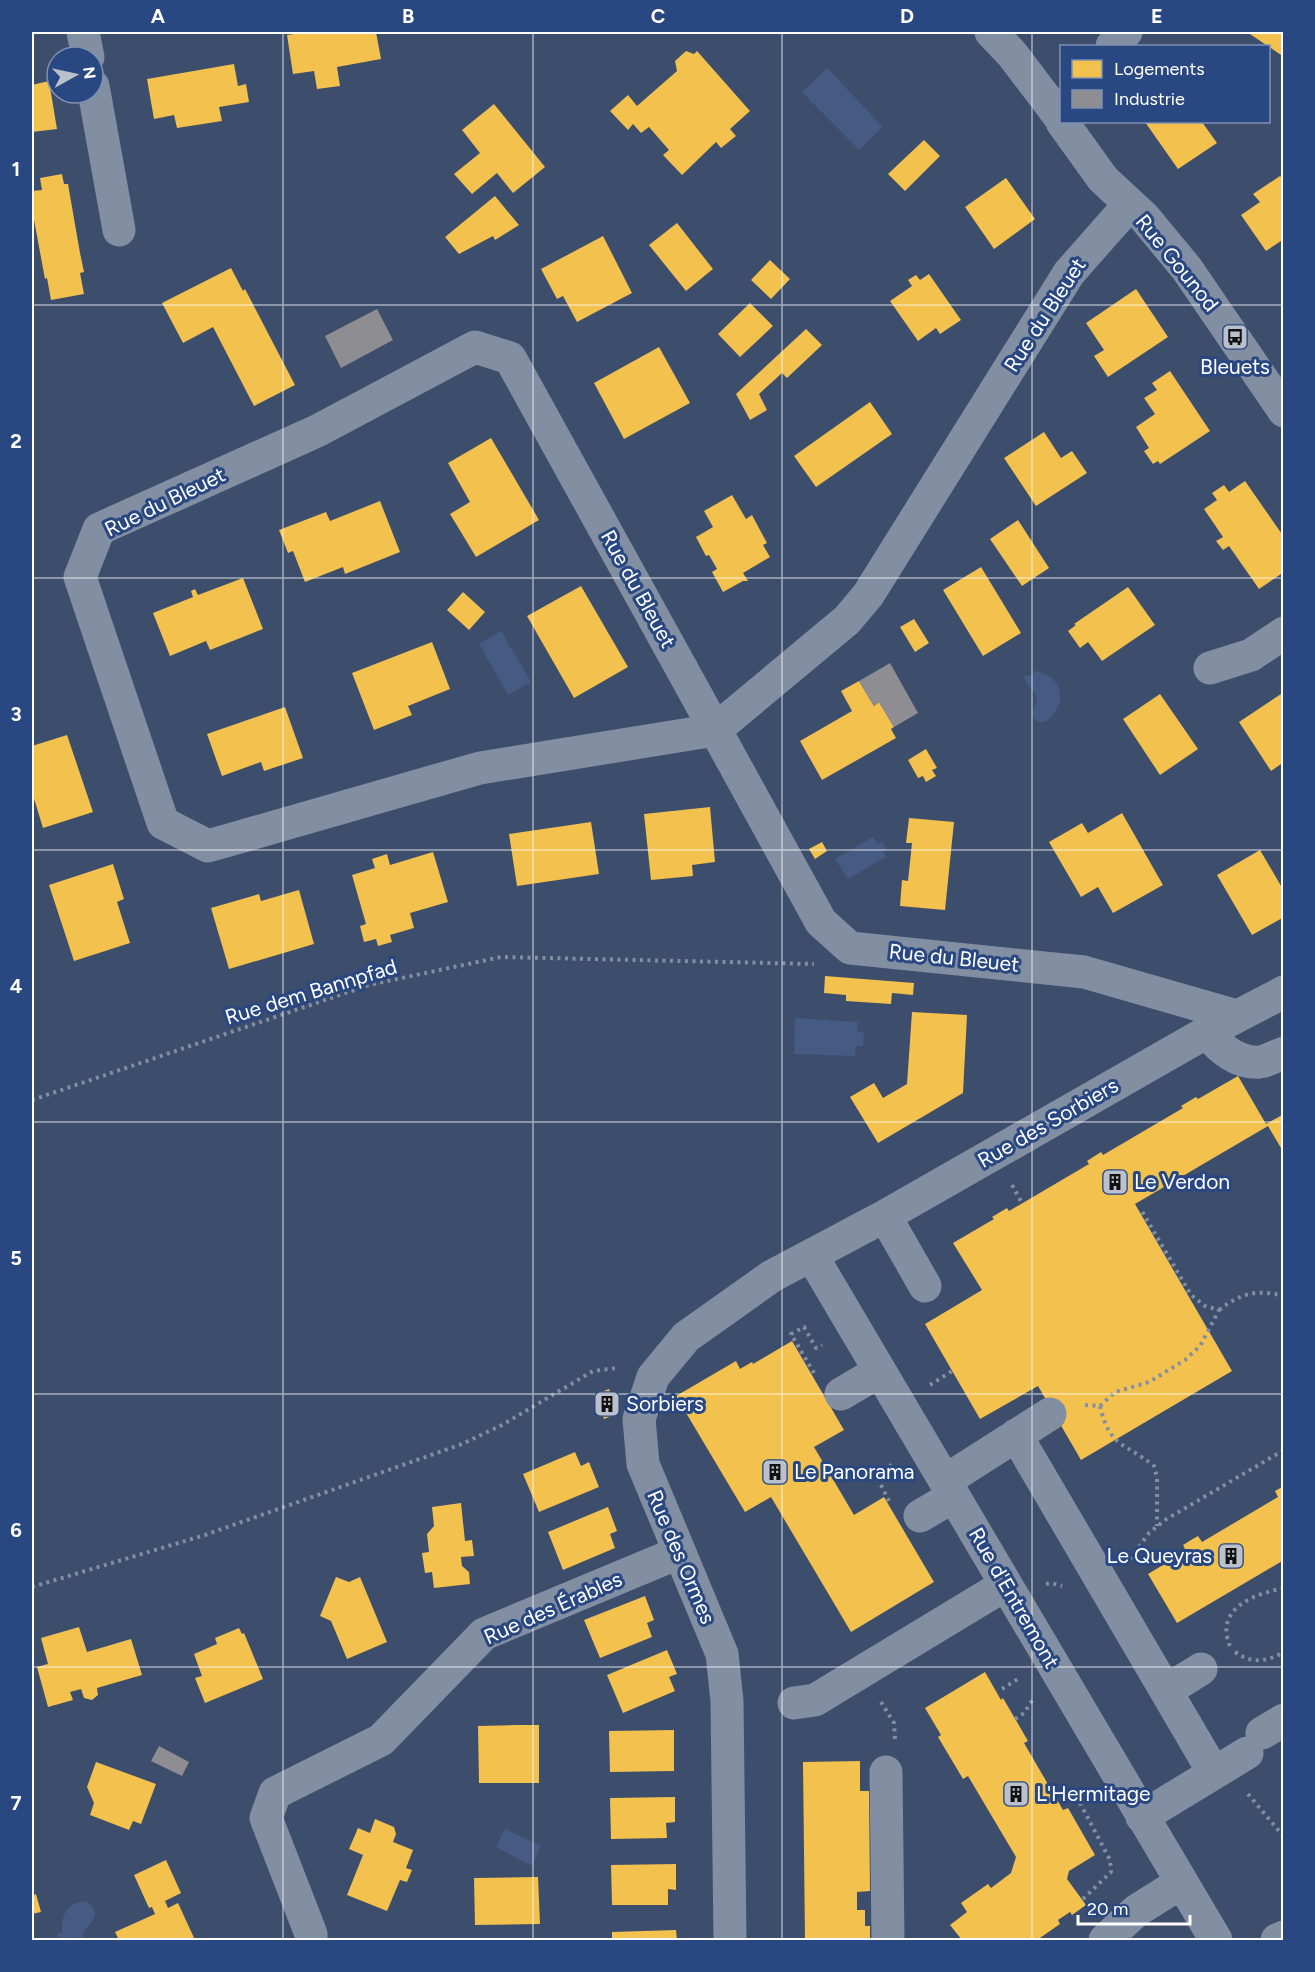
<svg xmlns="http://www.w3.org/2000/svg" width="1315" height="1972" font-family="Figtree,sans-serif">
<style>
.water{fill:#455b83}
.homes{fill:#f2c14e}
.industry{fill:#8d8d92}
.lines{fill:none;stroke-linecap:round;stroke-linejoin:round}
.path{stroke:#828ea2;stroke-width:4;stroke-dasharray:3 4.5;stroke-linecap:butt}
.minor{stroke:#828ea2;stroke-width:33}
.grid{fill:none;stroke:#fff;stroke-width:1.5;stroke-opacity:0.55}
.labels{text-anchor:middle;stroke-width:6;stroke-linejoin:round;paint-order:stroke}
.street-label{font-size:21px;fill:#fff;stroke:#294780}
.poi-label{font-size:21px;fill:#fff;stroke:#294780;text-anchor:start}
.neatline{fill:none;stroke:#fff;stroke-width:2}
.grid-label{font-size:20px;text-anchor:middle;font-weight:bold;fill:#fff}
</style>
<rect width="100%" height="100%" fill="#3d4d6c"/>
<path class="water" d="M 827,68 L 883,127 L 859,150 L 802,92 Z
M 501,631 L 531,682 L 508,695 L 479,644 Z
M 1035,671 C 1065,676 1068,706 1045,722 L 1038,722 L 1033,718 C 1031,710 1037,706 1037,698 C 1036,690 1025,687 1024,676 L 1032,675 Z
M 873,837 L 878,844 L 882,842 L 887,850 L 883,852 L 886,857 L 848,879 L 835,859 Z
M 795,1018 L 858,1022 L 857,1032 L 864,1032 L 863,1046 L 856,1046 L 855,1056 L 794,1054 Z
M 505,1829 L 541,1846 L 532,1866 L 496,1847 Z
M 85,1901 C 103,1912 93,1921 83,1932 L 83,1940 L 58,1940 L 57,1934 L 62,1932 C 61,1915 67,1903 85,1901 Z"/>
<path class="homes" d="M 308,32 L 376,32 L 381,59 L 337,67 L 340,86 L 317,89 L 314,71 L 293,74 L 287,35 Z
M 1247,32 L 1284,32 L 1284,57 Z
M 686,51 L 694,54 L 697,51 L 750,111 L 730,129 L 736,136 L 721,148 L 716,142 L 682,175 L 663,155 L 669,150 L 649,127 L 641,133 L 633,124 L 628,130 L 610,111 L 628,95 L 637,106 L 677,71 L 675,61 Z
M 234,64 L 238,86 L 246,84 L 249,102 L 219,107 L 222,121 L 177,128 L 174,115 L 154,119 L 147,79 Z
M 49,81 L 57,129 L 32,132 L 32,85 Z
M 494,104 L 545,167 L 513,193 L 497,173 L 472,194 L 454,174 L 480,153 L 462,130 Z
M 1145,122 L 1202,122 L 1217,143 L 1178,169 Z
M 924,140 L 940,156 L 905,191 L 888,174 Z
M 62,174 L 64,184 L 68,184 L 80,253 L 84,272 L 80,273 L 84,294 L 51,300 L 47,278 L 45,279 L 32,209 L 32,191 L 42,190 L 40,178 Z
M 1280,176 L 1284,180 L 1284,239 L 1266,251 L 1241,215 L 1260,202 L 1253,194 Z
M 1006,178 L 1035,219 L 994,249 L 965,207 Z
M 495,196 L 519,225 L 495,240 L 493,236 L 459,254 L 445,237 Z
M 677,223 L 713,269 L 686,291 L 649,245 Z
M 603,236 L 632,293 L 577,322 L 563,296 L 557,299 L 541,269 Z
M 770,260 L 790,279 L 771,299 L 751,280 Z
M 231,268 L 243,291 L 245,289 L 295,385 L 254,406 L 213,327 L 183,343 L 162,303 Z
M 929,274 L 961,320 L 940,334 L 936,328 L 918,341 L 890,301 L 912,286 L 908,280 L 916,275 L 920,280 Z
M 1136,289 L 1168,337 L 1108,377 L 1094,356 L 1104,350 L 1086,323 Z
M 750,303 L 773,326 L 740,357 L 718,334 Z
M 806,329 L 822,345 L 787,378 L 782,373 L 759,394 L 767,410 L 750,420 L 736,394 Z
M 659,347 L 690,403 L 624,439 L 594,383 Z
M 1170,371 L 1210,431 L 1160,464 L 1158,461 L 1153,464 L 1144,451 L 1149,448 L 1136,427 L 1155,414 L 1144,398 L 1157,390 L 1152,383 Z
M 870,402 L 892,434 L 816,487 L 794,456 Z
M 1044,432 L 1061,458 L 1072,451 L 1087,473 L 1036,506 L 1004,458 Z
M 491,438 L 539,520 L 476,557 L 450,514 L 470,502 L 448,463 Z
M 1245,481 L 1284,537 L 1284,572 L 1259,589 L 1229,546 L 1223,550 L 1216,541 L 1223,537 L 1204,509 L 1217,500 L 1212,493 L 1224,485 L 1229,492 Z
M 732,495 L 746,519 L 752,515 L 767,543 L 763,545 L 770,557 L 743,573 L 748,581 L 743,581 L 723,592 L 712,572 L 717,569 L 709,555 L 706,556 L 696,537 L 713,527 L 704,511 Z
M 380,501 L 400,552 L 345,574 L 343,567 L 305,582 L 293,551 L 288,553 L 279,530 L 326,512 L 330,521 Z
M 1018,520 L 1049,568 L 1022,586 L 990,539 Z
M 981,567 L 1021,633 L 983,656 L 943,590 Z
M 243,578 L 263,629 L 210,650 L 206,641 L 170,656 L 153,613 L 193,597 L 191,591 L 195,589 L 198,595 Z
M 581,586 L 628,667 L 574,698 L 527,616 Z
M 1128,587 L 1155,625 L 1102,661 L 1088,642 L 1080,648 L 1068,631 L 1076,625 L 1074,624 Z
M 463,592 L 485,612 L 469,630 L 447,610 Z
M 914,619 L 929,643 L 915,652 L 900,627 Z
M 432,642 L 450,689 L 408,706 L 412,715 L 374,730 L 352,673 Z
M 859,681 L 874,706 L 879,702 L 894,727 L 891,729 L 896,738 L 822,780 L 800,741 L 852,711 L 841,691 Z
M 1284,692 L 1284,762 L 1271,771 L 1239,722 Z
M 1160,694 L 1198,749 L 1160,775 L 1123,719 Z
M 285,707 L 303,758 L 264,771 L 261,762 L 222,776 L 207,734 Z
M 67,735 L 93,812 L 43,828 L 32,792 L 32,746 Z
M 926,749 L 937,768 L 932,770 L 936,776 L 926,782 L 923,776 L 918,778 L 908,760 Z
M 710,807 L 715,862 L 692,865 L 693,876 L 651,880 L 644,814 Z
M 1122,813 L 1163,885 L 1113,913 L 1098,887 L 1081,897 L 1049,842 L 1082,823 L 1088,833 Z
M 909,818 L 954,822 L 945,910 L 900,906 L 902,880 L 908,881 L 912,843 L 906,843 Z
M 591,822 L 599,874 L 517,886 L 509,834 Z
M 822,842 L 827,851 L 815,859 L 809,849 Z
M 1260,850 L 1284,891 L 1284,917 L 1252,935 L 1217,875 Z
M 433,852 L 448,902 L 410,913 L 414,928 L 390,935 L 392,942 L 378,946 L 376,939 L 364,942 L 360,926 L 366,924 L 352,875 L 375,868 L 372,859 L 387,854 L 390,865 Z
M 113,864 L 124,899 L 117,902 L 130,943 L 74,961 L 49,885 Z
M 299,890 L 314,944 L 229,969 L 211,908 L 259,894 L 261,901 Z
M 825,976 L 914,983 L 913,995 L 892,993 L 891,1004 L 846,1001 L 846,995 L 824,993 Z
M 912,1012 L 967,1015 L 963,1093 L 878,1143 L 850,1097 L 874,1083 L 883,1098 L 907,1084 Z
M 1238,1076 L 1266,1124 L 1284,1114 L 1284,1153 L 1268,1126 L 1135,1204 L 1232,1371 L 1081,1460 L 1038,1386 L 980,1419 L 925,1324 L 982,1290 L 953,1243 L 994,1219 L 992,1217 L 1007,1208 L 1009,1211 L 1089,1164 L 1087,1161 L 1101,1152 L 1103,1155 L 1183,1108 L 1181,1106 L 1196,1097 L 1198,1099 Z
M 792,1341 L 844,1430 L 814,1447 L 854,1515 L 884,1497 L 934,1582 L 851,1632 L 771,1497 L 745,1512 L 676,1396 L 736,1361 L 740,1369 L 752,1362 L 753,1364 Z
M 609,1389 L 619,1413 L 604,1419 L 594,1395 Z
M 575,1452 L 581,1466 L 589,1462 L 599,1487 L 539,1512 L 523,1474 Z
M 1284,1486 L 1284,1560 L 1177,1623 L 1148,1574 L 1186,1551 L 1183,1545 L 1191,1540 L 1198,1536 L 1202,1542 L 1278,1497 L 1275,1491 Z
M 461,1503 L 465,1541 L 472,1540 L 474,1556 L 461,1557 L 462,1566 L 469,1572 L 470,1584 L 434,1588 L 432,1572 L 425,1573 L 422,1553 L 429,1552 L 427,1534 L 434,1526 L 432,1507 Z
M 608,1507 L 617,1531 L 610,1534 L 615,1548 L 563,1570 L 548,1532 Z
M 336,1577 L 349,1582 L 360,1577 L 387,1642 L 347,1659 L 331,1621 L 320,1616 Z
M 645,1596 L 654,1620 L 647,1623 L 652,1637 L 600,1658 L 584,1620 Z
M 79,1627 L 87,1652 L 131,1639 L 142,1675 L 97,1688 L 98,1695 L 92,1700 L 84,1698 L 81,1689 L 70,1692 L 73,1700 L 48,1707 L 37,1667 L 48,1664 L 41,1638 Z
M 239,1628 L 242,1634 L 244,1633 L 263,1679 L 205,1703 L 195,1678 L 202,1676 L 194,1654 L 217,1644 L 215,1638 Z
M 667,1650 L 677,1674 L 669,1677 L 675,1691 L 623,1713 L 607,1675 Z
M 985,1672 L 1001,1700 L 1003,1698 L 1028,1741 L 1024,1743 L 1063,1810 L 1068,1808 L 1095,1855 L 1069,1871 L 1067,1879 L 1086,1905 L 1072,1915 L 1070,1912 L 1058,1920 L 1060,1924 L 1037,1940 L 962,1940 L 950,1925 L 967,1912 L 961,1903 L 988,1884 L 991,1888 L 1011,1873 L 1016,1857 L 968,1776 L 963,1779 L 938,1737 L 941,1735 L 925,1708 Z
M 515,1725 L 539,1725 L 539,1783 L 479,1783 L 478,1726 Z
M 674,1730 L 674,1771 L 610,1772 L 609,1731 Z
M 860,1761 L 860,1791 L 869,1791 L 870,1891 L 857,1892 L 857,1910 L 865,1910 L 865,1926 L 870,1926 L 870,1940 L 805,1940 L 803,1762 Z
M 96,1762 L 156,1784 L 141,1824 L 133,1821 L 129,1830 L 90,1815 L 94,1803 L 87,1787 Z
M 675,1797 L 675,1822 L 666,1823 L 667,1838 L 611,1839 L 610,1798 Z
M 375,1819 L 394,1827 L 396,1834 L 393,1842 L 413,1850 L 406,1868 L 412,1870 L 407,1882 L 400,1880 L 387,1911 L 347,1895 L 363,1855 L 349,1849 L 358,1828 L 370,1833 Z
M 166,1860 L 181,1893 L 165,1901 L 168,1908 L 178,1903 L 195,1940 L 119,1940 L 115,1932 L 155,1914 L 152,1907 L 149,1908 L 134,1875 Z
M 676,1864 L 676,1890 L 668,1889 L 668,1905 L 612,1905 L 611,1865 Z
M 538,1877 L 540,1924 L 475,1925 L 474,1878 Z
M 36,1894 L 41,1912 L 32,1914 L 32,1896 Z
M 676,1930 L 677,1940 L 612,1940 L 612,1932 Z"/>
<path class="industry" d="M 377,309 L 393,340 L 341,368 L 325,336 Z
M 890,663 L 918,713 L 894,727 L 879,702 L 874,706 L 859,681 Z
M 159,1746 L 189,1762 L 182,1776 L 151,1761 Z"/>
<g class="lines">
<path class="path" d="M 32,1100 L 369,985 L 501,957 L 814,964
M 1012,1185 L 1022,1203
M 1219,1310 C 1241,1293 1257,1289 1284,1296
M 814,1373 L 791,1334 L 804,1327 L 816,1348 L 822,1345
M 930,1385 L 952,1371
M 1085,1405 L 1100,1406 L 1115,1392 L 1149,1382 L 1185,1360 L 1200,1346 L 1219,1310 L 1205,1306 L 1191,1295 L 1140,1208
M 1100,1406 C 1110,1449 1125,1442 1154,1466 L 1157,1477 L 1157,1526
M 889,1501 L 876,1475 L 893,1464
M 1130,1559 L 1149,1533 L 1165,1520 L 1284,1450
M 1046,1584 L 1051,1583 L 1062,1586
M 32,1587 L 205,1535 L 462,1444 L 502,1425 L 593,1371 L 617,1368
M 1230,1646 C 1214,1608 1255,1594 1284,1588
M 1235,1652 C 1252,1664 1266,1662 1284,1652
M 1002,1689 L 1021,1677
M 881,1702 L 894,1723 L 895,1739
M 1015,1719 L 1024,1713 L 1033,1699
M 1248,1794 L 1284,1837
M 1083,1899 L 1111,1872 L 1110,1860 L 1080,1803 L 1091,1796"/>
<path class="minor" d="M 83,32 L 88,57
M 991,32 L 1012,54 L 1062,120
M 1112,46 L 1126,32
M 93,86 L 119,230
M 1062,122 L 1103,179 L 1144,217 L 1187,269 L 1284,411
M 1129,205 L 1069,273 L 868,595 L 847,620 L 715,730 L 480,768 L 208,846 L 163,823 L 80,577 L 99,529 L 317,431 L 475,347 L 510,358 L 689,682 L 821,922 L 850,948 L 1084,972 L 1237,1016
M 1210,668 L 1251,655 L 1284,633
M 1207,1032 C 1219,1048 1238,1064 1260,1062 C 1268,1061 1277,1055 1284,1053
M 885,1216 L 925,1286
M 812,1256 L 1216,1940
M 841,1394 L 880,1371
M 1016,1435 L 1214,1773
M 945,1481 L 1050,1414
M 920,1516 L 954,1496
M 1166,1691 L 1201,1669
M 794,1703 L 815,1700 L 1005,1585
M 1262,1733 L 1284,1720
M 886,1772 L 888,1940
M 1142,1817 L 1247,1753
M 311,1940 L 311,1934 L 266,1818 L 275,1793 L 381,1740 L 484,1634 L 678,1553
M 730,1940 L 727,1701 L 722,1654 L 643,1464 L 639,1419 L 653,1377 L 686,1337 L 772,1276 L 885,1216 L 1207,1032 L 1284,992
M 1105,1940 L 1136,1911 L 1182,1882
M 1277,1940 L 1284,1937"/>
</g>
<path class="grid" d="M 283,32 L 283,1940M 533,32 L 533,1940M 782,32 L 782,1940M 1032,32 L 1032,1940M 32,305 L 1284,305M 32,578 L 1284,578M 32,850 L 1284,850M 32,1122 L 1284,1122M 32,1394 L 1284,1394M 32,1667 L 1284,1667"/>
<defs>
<g id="bus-square" transform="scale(1.35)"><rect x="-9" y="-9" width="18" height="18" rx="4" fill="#bbc1cc" stroke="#294780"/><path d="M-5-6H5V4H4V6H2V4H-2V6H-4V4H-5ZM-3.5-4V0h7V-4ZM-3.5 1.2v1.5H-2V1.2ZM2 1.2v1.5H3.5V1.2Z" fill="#111"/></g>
<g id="building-square" transform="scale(1.35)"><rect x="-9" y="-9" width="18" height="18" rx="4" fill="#bbc1cc" stroke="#294780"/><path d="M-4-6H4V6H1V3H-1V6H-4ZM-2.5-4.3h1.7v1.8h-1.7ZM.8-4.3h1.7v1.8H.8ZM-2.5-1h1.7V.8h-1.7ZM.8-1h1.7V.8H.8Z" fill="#111"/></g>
</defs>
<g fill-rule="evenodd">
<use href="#bus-square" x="1235" y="337"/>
<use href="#building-square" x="1115" y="1182"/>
<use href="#building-square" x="607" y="1404"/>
<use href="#building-square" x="775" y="1472"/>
<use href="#building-square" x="1231" y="1556"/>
<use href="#building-square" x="1016" y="1794"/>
</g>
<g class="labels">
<g class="street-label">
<text transform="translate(1177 263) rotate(51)" y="7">Rue Gounod</text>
<text transform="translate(1045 315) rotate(-57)" y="7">Rue du Bleuet</text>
<text transform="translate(165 502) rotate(-26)" y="7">Rue du Bleuet</text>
<text transform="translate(638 589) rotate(61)" y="7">Rue du Bleuet</text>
<text transform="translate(954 958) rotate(6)" y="7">Rue du Bleuet</text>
<text transform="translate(311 992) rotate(-17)" y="7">Rue dem Bannpfad</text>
<text transform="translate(1048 1123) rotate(-30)" y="7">Rue des Sorbiers</text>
<text transform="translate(681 1557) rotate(67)" y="7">Rue des Ormes</text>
<text transform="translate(1014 1598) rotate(60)" y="7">Rue d'Entremont</text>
<text transform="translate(553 1608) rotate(-24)" y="7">Rue des Érables</text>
</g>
<g class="poi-label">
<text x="1235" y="374" text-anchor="middle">Bleuets</text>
<text x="1134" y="1189">Le Verdon</text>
<text x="626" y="1411">Sorbiers</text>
<text x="794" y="1479">Le Panorama</text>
<text x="1212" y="1563" text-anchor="end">Le Queyras</text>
<text x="1036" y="1801">L'Hermitage</text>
</g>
</g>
<rect width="1315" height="1972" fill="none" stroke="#294780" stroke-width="66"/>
<rect x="1060" y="45" width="210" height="78" fill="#294780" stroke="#7f91b3" stroke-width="1.5"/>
<rect x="1072" y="60" width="30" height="18" fill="#f2c14e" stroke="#7f91b3" stroke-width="1.5"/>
<text x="1114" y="75" font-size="18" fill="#ffffff">Logements</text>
<rect x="1072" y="90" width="30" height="18" fill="#8d8d92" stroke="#7f91b3" stroke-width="1.5"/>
<text x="1114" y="105" font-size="18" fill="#ffffff">Industrie</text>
<g transform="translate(75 75) rotate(82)"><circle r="28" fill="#294780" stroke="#7f91b3" stroke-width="1.5"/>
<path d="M0-4.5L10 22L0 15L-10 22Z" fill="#bbc1cc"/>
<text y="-9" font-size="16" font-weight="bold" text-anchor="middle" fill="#ffffff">N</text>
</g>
<path d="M1078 1915v9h112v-9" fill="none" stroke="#ffffff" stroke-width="3"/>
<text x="1087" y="1915" font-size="18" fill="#ffffff" stroke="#294780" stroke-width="4.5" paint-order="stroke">20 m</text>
<rect x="33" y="33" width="1249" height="1906" class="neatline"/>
<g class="grid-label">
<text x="158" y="23">A</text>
<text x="408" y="23">B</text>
<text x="658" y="23">C</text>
<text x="907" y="23">D</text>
<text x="1157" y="23">E</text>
<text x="16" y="176">1</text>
<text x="16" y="448">2</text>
<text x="16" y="721">3</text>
<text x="16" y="993">4</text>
<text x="16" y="1265">5</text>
<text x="16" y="1537">6</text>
<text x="16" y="1810">7</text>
</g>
</svg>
